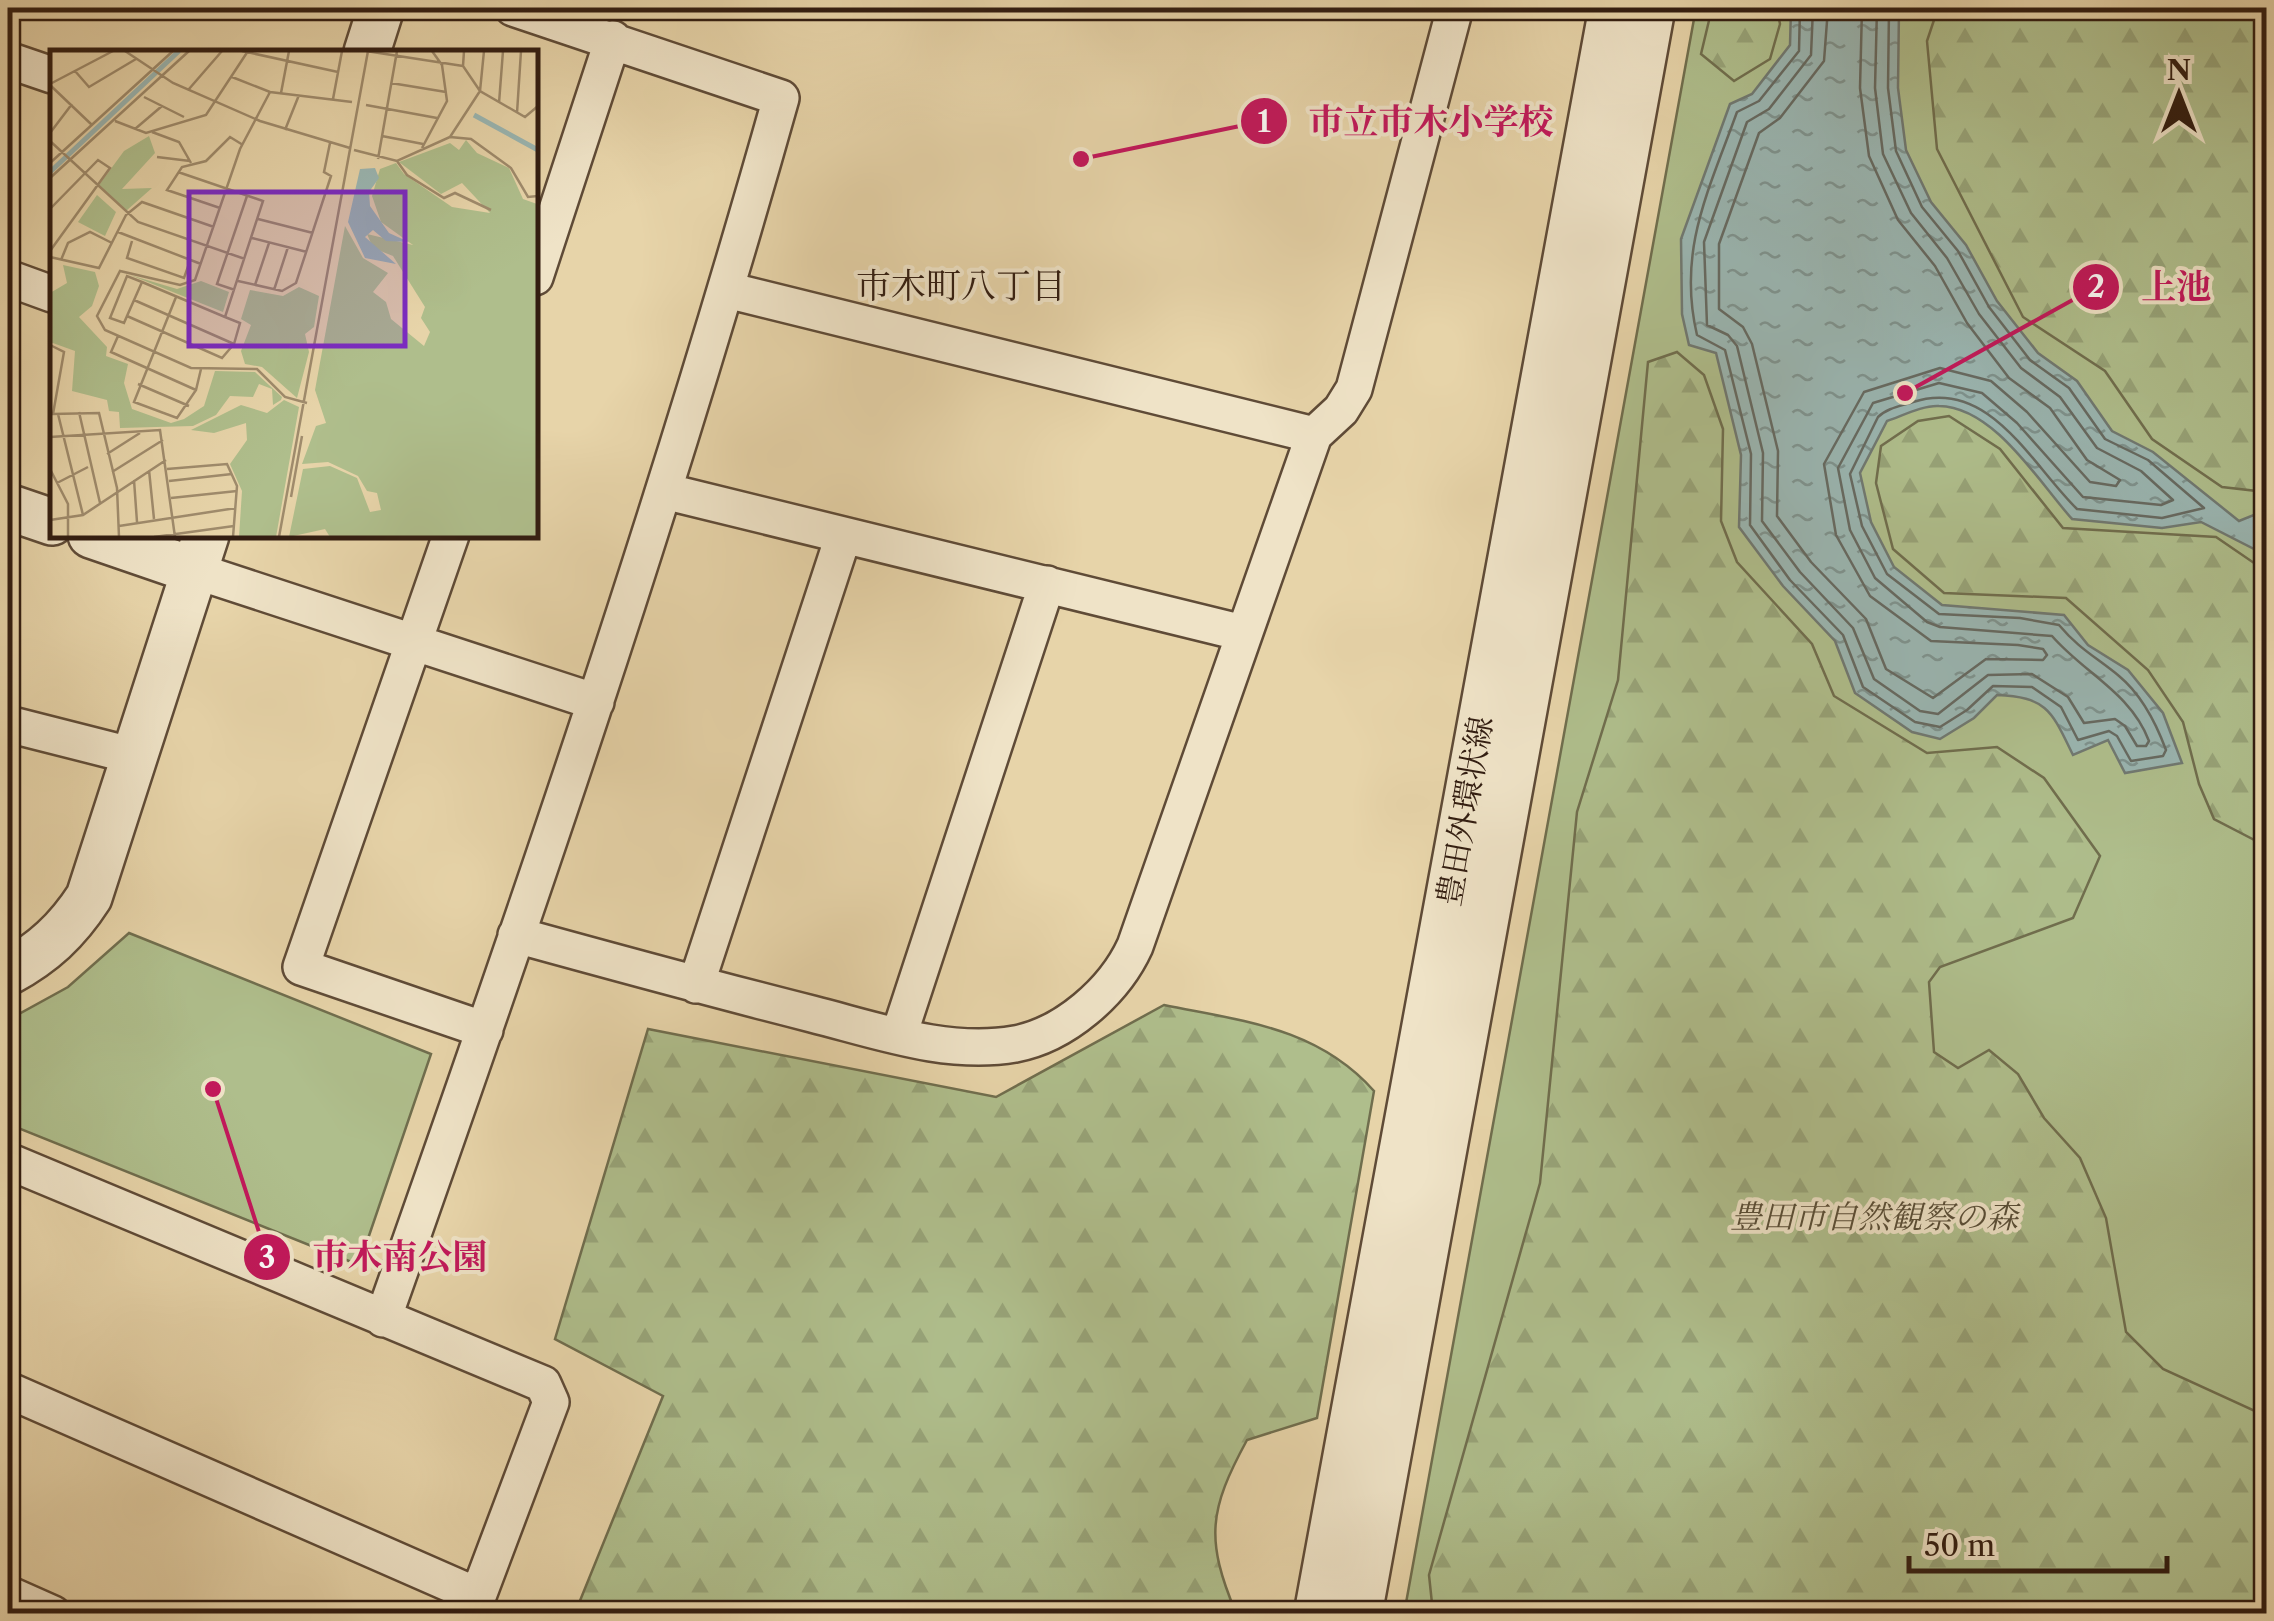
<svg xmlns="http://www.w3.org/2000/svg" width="2274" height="1621" font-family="'Libre Caslon Text','Noto Serif JP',serif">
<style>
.green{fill:#afbe8c;stroke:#706e4e;stroke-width:2.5}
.forest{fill:url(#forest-firs);stroke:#706e4e;stroke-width:2.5}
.water{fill:url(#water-ripples);stroke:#707972;stroke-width:2.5}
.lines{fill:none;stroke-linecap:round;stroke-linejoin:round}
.shore{stroke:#666a62;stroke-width:2.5}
.minor-casing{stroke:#5f4b37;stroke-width:40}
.tertiary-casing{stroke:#5f4b37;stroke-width:50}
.minor{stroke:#efe3c7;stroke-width:35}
.tertiary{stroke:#efe3c7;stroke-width:45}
.labels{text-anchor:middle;stroke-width:8;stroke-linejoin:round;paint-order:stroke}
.street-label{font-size:32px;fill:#321d11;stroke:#efe3c7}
.park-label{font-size:32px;font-style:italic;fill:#584d36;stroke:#efe3c7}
.neighbourhood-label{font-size:35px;fill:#321d11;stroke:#efe3c7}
.inset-river{fill:none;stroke:#9ab6b2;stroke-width:5}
.inset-road{fill:none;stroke:#9f8b6c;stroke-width:2.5}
.view{fill:#7b2cbf;fill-opacity:0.15;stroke:#7b2cbf;stroke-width:5}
.inset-edge{fill:none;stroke:#321d11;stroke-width:5}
.leader{fill:none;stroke:#c2185b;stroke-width:4}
.callout-dot{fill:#c2185b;stroke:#efe3c7;stroke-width:4}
.mark-label{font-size:30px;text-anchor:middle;font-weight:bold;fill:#fff}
.callout-label{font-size:35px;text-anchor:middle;font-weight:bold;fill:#c2185b;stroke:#efe3c7;stroke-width:8;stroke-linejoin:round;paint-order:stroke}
</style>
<defs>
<pattern id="forest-firs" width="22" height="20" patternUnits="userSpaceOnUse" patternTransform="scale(2.5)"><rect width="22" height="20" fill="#afbe8c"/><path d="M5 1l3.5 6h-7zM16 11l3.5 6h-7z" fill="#97a378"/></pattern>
<pattern id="water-ripples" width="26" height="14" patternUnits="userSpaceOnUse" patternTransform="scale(2.5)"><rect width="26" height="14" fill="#9ab6b2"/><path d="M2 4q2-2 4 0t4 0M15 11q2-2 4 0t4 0" fill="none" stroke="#7e938f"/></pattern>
</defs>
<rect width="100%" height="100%" fill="#e7d4a9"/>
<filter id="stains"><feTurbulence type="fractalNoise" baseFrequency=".002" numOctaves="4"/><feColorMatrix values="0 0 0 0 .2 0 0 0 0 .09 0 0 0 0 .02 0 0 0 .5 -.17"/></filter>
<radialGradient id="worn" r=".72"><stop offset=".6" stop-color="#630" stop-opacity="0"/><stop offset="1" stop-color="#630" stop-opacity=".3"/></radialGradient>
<path class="green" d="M 1696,8 L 2106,8 L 2266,378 L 2266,1613 L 1404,1614 Z
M 129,933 L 431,1054 L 359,1265 L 8,1124 L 8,1020 L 68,987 Z"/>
<path class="forest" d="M 1712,8 L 1777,8 L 1780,24 L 1770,59 L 1734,81 L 1701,54 Z
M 1938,8 L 2266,8 L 2266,492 L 2222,487 L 2152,439 L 2105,371 L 2023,317 L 1937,149 L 1927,41 Z
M 1677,352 L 1704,375 L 1723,429 L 1721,521 L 1737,562 L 1812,644 L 1834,696 L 1927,753 L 1997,747 L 2044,778 L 2100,856 L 2073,918 L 1940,967 L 1929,982 L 1934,1052 L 1958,1068 L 1989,1050 L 2018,1074 L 2044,1118 L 2080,1158 L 2106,1218 L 2126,1332 L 2163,1369 L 2266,1416 L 2266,1613 L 1433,1613 L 1429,1575 L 1540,1183 L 1577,812 L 1618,680 L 1648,362 Z
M 1949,416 L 2000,449 L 2063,528 L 2216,537 L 2254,563 L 2266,560 L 2266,846 L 2214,819 L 2199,784 L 2183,722 L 2148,670 L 2066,598 L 1944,593 L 1893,549 L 1876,483 L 1881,446 L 1918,421 Z
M 1164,1005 C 1242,1021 1317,1027 1374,1091 L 1317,1418 L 1247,1440 C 1209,1510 1205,1539 1236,1613 L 575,1613 L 663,1396 L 555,1339 L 648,1029 L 996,1097 Z"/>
<path class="water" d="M 1791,8 L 1899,8 L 1898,88 L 1906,150 L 1931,202 L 1966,245 L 1997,301 L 2038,353 L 2077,381 L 2112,431 L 2153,452 L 2239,521 L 2266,510 L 2266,550 L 2262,553 L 2201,522 L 2162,528 L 2072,519 C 2038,481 1994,407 1939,406 C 1923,405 1902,416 1887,421 L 1860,473 L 1871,522 L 1894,567 L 1942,605 L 2064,615 L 2088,645 L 2128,670 L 2163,713 L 2182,763 L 2125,773 L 2108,740 L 2073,755 C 2052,712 2048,697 1997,695 L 1974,718 L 1940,739 L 1912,732 L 1855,693 L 1835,641 L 1783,586 L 1739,527 L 1741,455 L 1716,353 L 1689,345 L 1682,314 L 1681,239 L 1730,104 L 1752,94 L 1790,45 Z"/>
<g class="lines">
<path class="shore" d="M 1800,8 L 1799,51 L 1759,101 L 1737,112 C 1709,190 1677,250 1697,335 L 1725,350 L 1751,454 L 1750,525 L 1790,580 L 1843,635 L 1863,687 L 1915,722 L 1940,727 L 1967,710 L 1993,686 L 2032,687 L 2061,707 L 2078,740 L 2109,731 L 2117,736 L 2131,761 L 2163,756 L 2166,750 C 2156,723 2142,695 2119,676 C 2096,657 2079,649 2059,625 L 2020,618 L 1939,614 L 1887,574 L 1862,526 L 1850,474 L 1878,417 C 1887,408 1901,406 1913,402 C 1989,377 2031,464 2077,509 L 2162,518 L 2204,508 L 2148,460 L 2105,439 L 2069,388 L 2030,360 L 1989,307 L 1958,251 L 1922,207 L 1896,151 L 1888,88 L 1889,8
M 1813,8 L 1811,55 L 1769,109 L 1747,122 L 1704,242 L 1707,325 L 1728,335 L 1737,346 L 1763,453 L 1762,521 L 1800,572 L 1853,628 L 1874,679 L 1920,711 L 1938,714 L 1988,675 L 2032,674 L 2068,697 L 2084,723 L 2115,719 L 2125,726 L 2137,746 L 2146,746 L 2149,741 C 2131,693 2084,673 2052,636 L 1940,627 L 1927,622 L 1875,578 L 1850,530 L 1838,468 L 1873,403 L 1939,383 L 1982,393 L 2017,423 L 2083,497 L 2161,505 L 2173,500 L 2141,471 L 2097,448 L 2060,397 L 2021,368 L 1979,314 L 1947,258 L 1911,213 L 1883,154 L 1875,88 L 1877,8
M 1828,8 L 1824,61 L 1780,118 L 1759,133 L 1719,244 L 1719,309 L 1743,327 L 1752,344 L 1778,451 L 1777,516 L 1811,562 L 1866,619 L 1886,669 L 1933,698 L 1986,659 L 2043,660 L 2047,655 L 2043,649 L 2018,645 L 1931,641 L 1870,596 L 1836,535 L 1824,464 L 1864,392 L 1940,368 L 1991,381 L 2027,412 L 2090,482 L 2116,486 L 2120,480 L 2087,460 L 2050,408 L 2009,378 L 1967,323 L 1935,266 L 1898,220 L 1869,156 L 1860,88 L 1862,8"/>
<g class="minor-casing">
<path id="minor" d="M 8,60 L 52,75
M 535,277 L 613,39
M 8,278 L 52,294
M 727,290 L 1314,435
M 664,491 L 1243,633
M 451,535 L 301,967 L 485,1030
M 193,570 L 596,702
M 8,724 L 134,756
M 516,935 C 614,962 713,989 812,1014 C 876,1030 947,1056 1015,1044 C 1064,1035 1114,992 1135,946 L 1314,435 L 1341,410 L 1354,389 L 1455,8
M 696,985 L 843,537
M 899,1035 L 1047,584
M 8,1161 L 543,1384 L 551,1402 L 478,1596 L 465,1614
M 383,1319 C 526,915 665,510 781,98 L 513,8
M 8,1390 L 478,1596
M 8,1594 L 53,1614"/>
</g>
<g class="tertiary-casing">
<path id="tertiary" d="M 367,52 L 381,8
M 8,507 L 52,522
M 91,535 L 193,570
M 8,972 C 43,953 67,931 89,897 L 206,535
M 1317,1614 L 1612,8
M 1359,1614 L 1652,8"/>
</g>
<use href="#minor" class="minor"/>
<use href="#tertiary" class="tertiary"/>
</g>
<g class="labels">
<g class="street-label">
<text transform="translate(1465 811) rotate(-80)" y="11">豊田外環状線</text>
</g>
<g class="park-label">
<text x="1874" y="1228">豊田市自然観察の森</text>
</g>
<g class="neighbourhood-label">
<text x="961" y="298">市木町八丁目</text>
</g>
</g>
<g transform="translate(50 50)">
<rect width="488" height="488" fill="#e7d4a9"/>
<path d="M 47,145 L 66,162 L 55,186 L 28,172 ZM 80,225 L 127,239 L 151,231 L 179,242 L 173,262 Z" fill="#afbe8c"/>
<path d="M 99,86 L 105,103 L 72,139 L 102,138 L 76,161 L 49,135 L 74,101 ZM 416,90 L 427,103 L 459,118 L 473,149 L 487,154 L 487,487 L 280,487 L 275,479 L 239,487 L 253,419 L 280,416 L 307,428 L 320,462 L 331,460 L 327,443 L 317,441 L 308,426 L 278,412 L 252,414 L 266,376 L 276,373 L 265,340 L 295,176 L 313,208 L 338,223 L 323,242 L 336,252 L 341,269 L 374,296 L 380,282 L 371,268 L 375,257 L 343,206 L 323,198 L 317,184 L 363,195 L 331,172 L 322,146 L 330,119 L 346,113 L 354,124 L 402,157 L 440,163 L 412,133 L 391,144 L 349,112 L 400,93 L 409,100 ZM 13,215 L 45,222 L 49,236 L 42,256 L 29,267 L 57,297 L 56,306 L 78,314 L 74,333 L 82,359 L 121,373 L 134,369 L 154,356 L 165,321 L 205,322 L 232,347 L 231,350 L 223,355 L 222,339 L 209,334 L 203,347 L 180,346 L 166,365 L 143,376 L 70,378 L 69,362 L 59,361 L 57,350 L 22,341 L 25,301 L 0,292 L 0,243 L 17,233 ZM 249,237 L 269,246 L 264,277 L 255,284 L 259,302 L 247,348 L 212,317 L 195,314 L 191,301 L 201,275 L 191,269 L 200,240 L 233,246 ZM 234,350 L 249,357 L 226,487 L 189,487 L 192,441 L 180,414 L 197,390 L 196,373 L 164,383 L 141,380 L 191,355 L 217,363 Z" fill="#afbe8c"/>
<path d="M 325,118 L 329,128 L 319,142 L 320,156 L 339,183 L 359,192 L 336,191 L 323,180 L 315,187 L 346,214 L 315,208 L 298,172 L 310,119 Z" fill="#9ab6b2"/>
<path class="inset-river" d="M 424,65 L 488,100M 0,122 L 129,1"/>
<path class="inset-road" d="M 75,1 L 123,33 L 210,71 L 300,98M 192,1 L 288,22M 316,1 L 413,16M 414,1 L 413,16 L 430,41 L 475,67 L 488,56M 25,21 L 39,37 L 86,9M 182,27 L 220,42 L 302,52M 341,33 L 396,42M 0,34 L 63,1M 0,35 L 42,75M 139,39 L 172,1M 220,42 L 190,99 L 145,230 L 130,235 L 70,221 L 47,266 L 55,280 L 141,318 L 207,319 L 235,347 L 257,353M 231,43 L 239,1M 94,47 L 134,67M 283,49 L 292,1M 449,53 L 453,1M 316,55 L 387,68M 467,63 L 471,1M 65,71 L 96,83 L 156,65 L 198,1M 85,79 L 112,56M 235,80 L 249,45M 102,82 L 129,92 L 141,113M 0,83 L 22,54M 332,86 L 373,94M 400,87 L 421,89 L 461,118 L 478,147 L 488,146M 0,91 L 88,172 L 195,209M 372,98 L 397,51 L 392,15 L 382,1M 304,100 L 347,111 L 400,87 L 430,41 L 434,1M 107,107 L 140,111M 328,109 L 347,1M 347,111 L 357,125 L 394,148 L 405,143 L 441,160M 0,113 L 123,1M 128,122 L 213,151 L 175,267M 0,128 L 139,1M 170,158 L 117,140 L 132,117 L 156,111 L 180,87 L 193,95M 0,159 L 48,110 L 60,118 L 0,201M 208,169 L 263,183M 68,182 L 151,214M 202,188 L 257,202M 82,191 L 77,208 L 134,228 L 140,211M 0,207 L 49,218 L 76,165 L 92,152 L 164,177M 11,210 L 18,193 L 40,182 L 62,193M 188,231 L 232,241 L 246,233 L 281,126 L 274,122 L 280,93M 205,235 L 219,193M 185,240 L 167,234 L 197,146M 224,240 L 238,197M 126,247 L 84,352 L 127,368 L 146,340 L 151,319M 84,250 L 184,294M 77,266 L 172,308 L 184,294 L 190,273 L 175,267 L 92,232 L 77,226 L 60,268 L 74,273 L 77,266 L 92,232M 68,286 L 61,302 L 146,340M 0,295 L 14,302 L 3,364 L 49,363 L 67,438 L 69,487M 88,334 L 139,356M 29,362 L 50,453M 8,364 L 33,465M 0,387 L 110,380 L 125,487M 57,404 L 90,383M 0,419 L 18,454 L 18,487M 117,419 L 177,414 L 187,436 L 183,487M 99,420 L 104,469M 62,422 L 113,390M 84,430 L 87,472M 119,431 L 182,424M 7,433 L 38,417M 241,447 L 252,386M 121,448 L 187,441M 0,470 L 33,465 L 116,410M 69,476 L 186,458M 104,487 L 184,476M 229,487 L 318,1"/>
<path class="view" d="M 139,142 L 355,142 L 355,296 L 139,296 Z"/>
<rect width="488" height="488" class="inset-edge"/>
</g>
<path class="leader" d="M1081 159L1264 121M1905 393L2096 287M213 1089L267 1257"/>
<g class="callout-dot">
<circle cx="1081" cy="159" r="10"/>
<circle cx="1905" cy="393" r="10"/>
<circle cx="213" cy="1089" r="10"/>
<circle cx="1264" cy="121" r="25"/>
<circle cx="2096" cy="287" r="25"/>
<circle cx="267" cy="1257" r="25"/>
</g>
<g class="mark-label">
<text x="1264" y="132">1</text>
<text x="2096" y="297">2</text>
<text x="267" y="1268">3</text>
</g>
<g class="callout-label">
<text x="1431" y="134">市立市木小学校</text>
<text x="2176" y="299">上池</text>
<text x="400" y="1269">市木南公園</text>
</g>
<rect width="2274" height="1621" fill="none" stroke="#e7d4a9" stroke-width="40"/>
<rect x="10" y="10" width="2254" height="1601" fill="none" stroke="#321d11" stroke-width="5"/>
<rect x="20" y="20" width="2234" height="1581" fill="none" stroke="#321d11" stroke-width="2.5"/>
<g transform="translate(2179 95)" stroke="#efe3c7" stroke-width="8" paint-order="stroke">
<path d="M0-8L18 38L0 25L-18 38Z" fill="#321d11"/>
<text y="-15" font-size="28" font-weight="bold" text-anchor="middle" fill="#321d11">N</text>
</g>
<path d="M1909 1556v15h258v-15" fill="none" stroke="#321d11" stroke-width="5"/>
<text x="1924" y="1556" font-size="30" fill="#321d11" stroke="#efe3c7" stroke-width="8" paint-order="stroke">50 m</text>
<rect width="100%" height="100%" filter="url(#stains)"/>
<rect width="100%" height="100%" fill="url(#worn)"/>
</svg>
